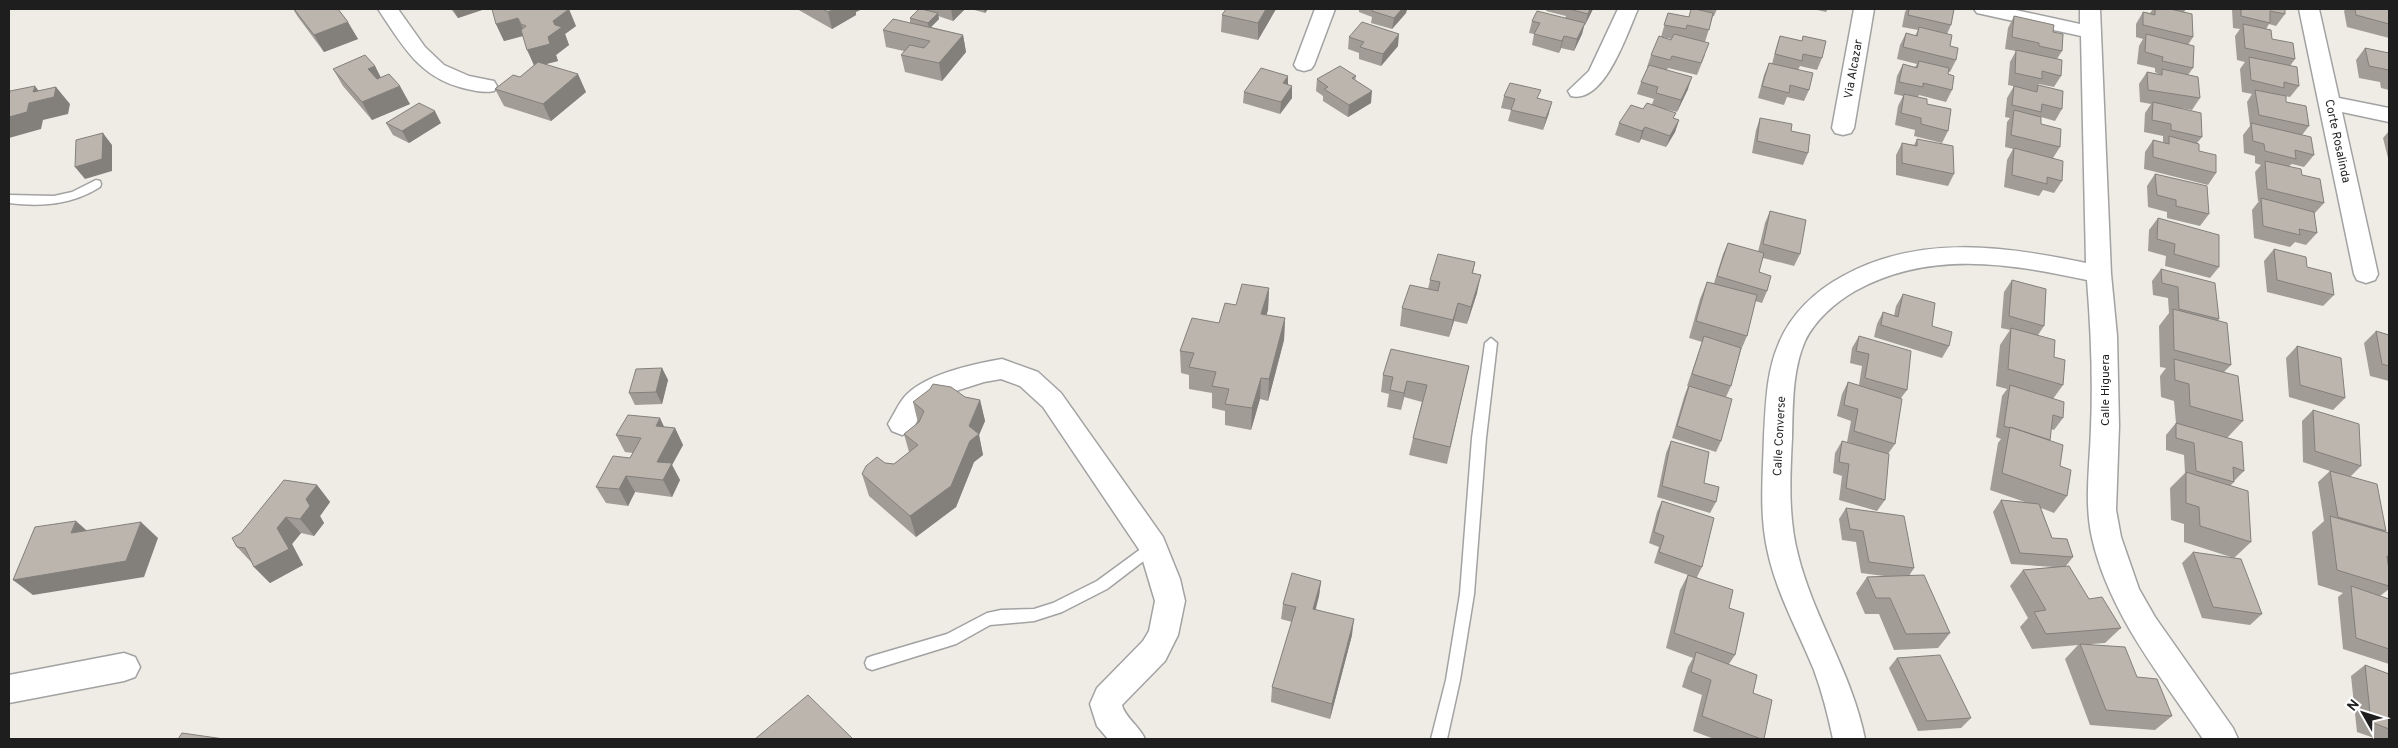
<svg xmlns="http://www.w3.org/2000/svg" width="2398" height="748" font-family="Overpass,sans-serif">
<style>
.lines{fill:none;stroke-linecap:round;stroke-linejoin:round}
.service-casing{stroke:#a2a2a2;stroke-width:3}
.minor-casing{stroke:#a2a2a2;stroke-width:3}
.service{fill:#fff;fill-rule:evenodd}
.minor{fill:#fff;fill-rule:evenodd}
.wall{fill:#a19c96}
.shaded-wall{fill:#837f7a}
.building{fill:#bbb5ae;stroke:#837f7a}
.labels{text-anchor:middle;stroke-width:4.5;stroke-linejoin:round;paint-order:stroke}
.street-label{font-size:12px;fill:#1e1e1e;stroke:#fff}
</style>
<rect width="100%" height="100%" fill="#eeece5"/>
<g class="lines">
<g class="service-casing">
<path id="service" d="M 96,180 L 100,181 L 101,184 L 100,187 C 72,205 41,207 9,203 L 9,195 L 54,196 L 72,192 Z
M 1491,338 L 1497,343 L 1486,438 L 1474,594 L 1460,680 L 1447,739 L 1431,739 L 1446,680 L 1460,594 L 1472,438 L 1485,343 Z
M 1153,540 L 1158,542 L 1160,546 L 1158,550 L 1107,589 L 1062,612 L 1034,621 L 990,625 L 956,644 L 872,670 L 867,668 L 865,663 L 867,658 L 872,656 L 947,634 L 987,613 L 1001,610 L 1034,609 L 1053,603 L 1097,581 Z"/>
</g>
<g class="minor-casing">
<path id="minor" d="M 378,9 L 398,9 L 425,47 L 444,65 L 469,76 L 494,81 L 497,86 L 494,91 C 484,93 476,91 467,89 C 420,79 403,46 378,9 Z
M 1315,9 L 1335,9 L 1314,65 L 1311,69 L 1304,71 L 1297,69 L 1294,65 Z
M 1618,9 L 1638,9 C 1627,33 1605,104 1571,96 L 1568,91 L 1589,71 Z
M 1854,9 L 1874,9 L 1854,128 L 1851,133 L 1843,135 L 1835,133 L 1832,128 Z
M 1974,9 L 2011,9 L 2080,24 L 2080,9 L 2100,9 L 2111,274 L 2117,336 L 2119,426 L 2116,510 L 2121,537 L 2139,589 L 2155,617 L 2233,728 L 2238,739 L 2203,739 C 2161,676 2109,614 2092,538 C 2084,502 2090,464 2091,428 C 2093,379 2091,329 2087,280 C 2008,263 1929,250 1855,291 C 1836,302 1815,320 1805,341 C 1792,371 1793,406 1792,438 C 1790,477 1788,517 1798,555 C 1814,619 1852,673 1865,739 L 1833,739 C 1828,715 1822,692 1814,670 C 1798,631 1777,594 1768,553 C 1759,515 1763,476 1764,436 C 1766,405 1766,373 1779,343 C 1791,314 1815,291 1843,276 C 1919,234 2005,246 2086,263 L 2081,36 L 1977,13 Z
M 2299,9 L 2319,9 L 2339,98 L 2389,108 L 2389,122 L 2342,112 L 2378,274 L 2375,280 L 2366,283 L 2357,280 L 2354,274 Z
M 1002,359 L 1038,372 L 1061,393 L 1163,537 L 1180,579 L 1185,601 L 1178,635 L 1165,661 L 1122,705 C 1124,716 1140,727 1145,739 L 1108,739 L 1097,726 L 1090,704 L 1097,688 L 1143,641 L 1149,631 L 1155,601 L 1140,551 L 1043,407 L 1020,386 L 1001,379 L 984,382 L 940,396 L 921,413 L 912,431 L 902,435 L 892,431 L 888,424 C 893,416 897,407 902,400 C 920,375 973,364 1002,359 Z
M 124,653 L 135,657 L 140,667 L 135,677 L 124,681 L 9,703 L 9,675 Z"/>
</g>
<use href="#service" class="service"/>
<use href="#minor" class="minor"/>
</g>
<path class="wall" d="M 293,9 L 338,9 L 358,39 L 324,52 L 298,17 Z
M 451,9 L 485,9 L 458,18 Z
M 797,9 L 862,9 L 856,12 L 856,15 L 832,29 Z
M 923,9 L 965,9 L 953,21 L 938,16 L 939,19 L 931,27 L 963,35 L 966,52 L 942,81 L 905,72 L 901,55 L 904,51 L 886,47 L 883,30 L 910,23 L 910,18 Z
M 971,9 L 988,9 L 985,13 Z
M 1276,9 L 1258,40 L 1221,32 L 1222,15 Z
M 1359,9 L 1407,9 L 1406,13 L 1392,29 L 1371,23 L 1372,17 L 1359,12 Z
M 1547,9 L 1593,9 L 1585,25 L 1584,25 L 1582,34 L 1574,51 L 1561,48 L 1559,53 L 1532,45 L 1534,34 L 1529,33 L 1532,21 L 1565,18 L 1566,16 L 1546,11 Z
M 1685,9 L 1717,9 L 1714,16 L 1713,16 L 1705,42 L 1695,40 L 1705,55 L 1697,75 L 1668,68 L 1667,70 L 1688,89 L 1677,112 L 1665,109 L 1674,119 L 1679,120 L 1675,132 L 1666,147 L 1641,139 L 1639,143 L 1615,135 L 1619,123 L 1652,104 L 1654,99 L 1637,94 L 1641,82 L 1648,67 L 1647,67 L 1651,55 L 1672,39 L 1661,37 L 1668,13 L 1689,17 L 1691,10 Z
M 1813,9 L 1828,9 L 1826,12 Z
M 1907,9 L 1954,9 L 1951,25 L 1947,34 L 1950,46 L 1956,60 L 1950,72 L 1948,71 L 1948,74 L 1952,90 L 1946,102 L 1919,95 L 1918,97 L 1927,104 L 1948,131 L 1942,143 L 1914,136 L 1915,130 L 1895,125 L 1898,106 L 1903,96 L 1894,94 L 1897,76 L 1903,64 L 1915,67 L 1917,64 L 1897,59 L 1900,45 L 1906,33 L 1915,36 L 1918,30 L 1902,27 L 1905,12 Z
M 2153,9 L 2186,9 L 2184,12 L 2193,37 L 2188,45 L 2193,68 L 2188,75 L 2200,98 L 2192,110 L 2181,108 L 2202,137 L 2197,143 L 2199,151 L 2216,173 L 2208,185 L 2144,169 L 2145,152 L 2153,140 L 2164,143 L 2165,142 L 2163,142 L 2163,136 L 2144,132 L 2145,113 L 2151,104 L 2140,102 L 2139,84 L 2147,72 L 2158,74 L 2159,74 L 2155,72 L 2155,68 L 2137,64 L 2139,46 L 2143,39 L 2136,37 L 2136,24 L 2143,12 L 2150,13 Z
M 2232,9 L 2285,9 L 2285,14 L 2276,26 L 2269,24 L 2266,29 L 2272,39 L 2295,59 L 2290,66 L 2299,86 L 2290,97 L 2279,95 L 2286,102 L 2309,126 L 2302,135 L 2314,155 L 2304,167 L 2292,164 L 2289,166 L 2302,175 L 2324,203 L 2314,214 L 2317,233 L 2306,245 L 2295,242 L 2290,247 L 2254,238 L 2252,210 L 2259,201 L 2258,201 L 2255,172 L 2261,165 L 2255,163 L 2255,156 L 2244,153 L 2243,135 L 2250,126 L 2247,102 L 2252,94 L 2242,92 L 2240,69 L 2245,62 L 2237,60 L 2235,36 L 2240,29 L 2233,28 Z
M 2346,9 L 2389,9 L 2389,38 L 2347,27 L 2344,11 Z
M 2014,16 L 2053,32 L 2062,51 L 2057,59 L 2061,76 L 2054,87 L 2039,84 L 2038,85 L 2062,109 L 2055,121 L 2041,117 L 2041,124 L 2060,147 L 2053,158 L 2062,181 L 2054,193 L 2043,190 L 2039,196 L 2004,187 L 2007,160 L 2013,149 L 2005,147 L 2007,122 L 2010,118 L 2005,117 L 2007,98 L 2014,86 L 2035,91 L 2008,85 L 2010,62 L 2016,51 L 2005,49 L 2008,28 Z
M 496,24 L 576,26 L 565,34 L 569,45 L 556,55 L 558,61 L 545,64 L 586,92 L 551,121 L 504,106 L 495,89 L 520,77 L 534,66 L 523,36 L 504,41 Z
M 1780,36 L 1802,41 L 1803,36 L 1822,58 L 1817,70 L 1800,66 L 1798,70 L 1809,90 L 1804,101 L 1787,97 L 1784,105 L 1758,98 L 1764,75 L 1769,63 L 1772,64 L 1776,48 Z
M 1349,37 L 1398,46 L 1381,66 L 1359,59 L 1359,53 L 1348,49 Z
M 2365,48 L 2387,53 L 2389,50 L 2389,90 L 2381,88 L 2380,82 L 2359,78 L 2356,60 Z
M 375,66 L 381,78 L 410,104 L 372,120 L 343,86 L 333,69 Z
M 1356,76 L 1355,81 L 1371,103 L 1348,117 L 1323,101 L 1323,96 L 1316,91 L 1317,79 Z
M 1288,85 L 1292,98 L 1280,114 L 1243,103 L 1244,92 Z
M 1504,96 L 1539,98 L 1549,113 L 1543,130 L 1508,121 L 1511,110 L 1501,108 Z
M 1760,118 L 1808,153 L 1803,165 L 1752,153 L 1756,130 Z
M 386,123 L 441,123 L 409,143 L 393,135 Z
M 2389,131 L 2389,158 L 2388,158 L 2383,138 Z
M 1917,139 L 1954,174 L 1948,186 L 1896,175 L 1896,155 L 1902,143 L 1914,145 Z
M 2155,174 L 2209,214 L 2200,226 L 2167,218 L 2167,212 L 2148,207 L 2147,186 Z
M 1770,211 L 1800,254 L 1794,266 L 1763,258 L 1759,272 L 1767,291 L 1762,303 L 1755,301 L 1747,336 L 1741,350 L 1731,386 L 1726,397 L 1721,441 L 1716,452 L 1672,438 L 1684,397 L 1688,386 L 1687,386 L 1702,342 L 1689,338 L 1700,299 L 1707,282 L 1714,283 L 1723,254 L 1728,243 L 1758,252 L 1765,223 Z
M 2158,218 L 2219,267 L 2210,278 L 2165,266 L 2166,256 L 2148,251 L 2149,230 Z
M 2274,249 L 2334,295 L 2323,306 L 2267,292 L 2264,261 Z
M 1475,262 L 1473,274 L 1477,293 L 1467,324 L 1454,321 L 1449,337 L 1400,326 L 1402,308 L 1428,289 L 1430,280 Z
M 2161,269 L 2219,319 L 2217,321 L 2231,365 L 2224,372 L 2243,421 L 2227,438 L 2244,471 L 2234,481 L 2234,482 L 2230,486 L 2251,542 L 2234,558 L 2184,542 L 2184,524 L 2171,520 L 2170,488 L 2185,473 L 2184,455 L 2166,450 L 2166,435 L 2176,423 L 2174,401 L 2161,397 L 2160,376 L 2166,368 L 2160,367 L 2159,326 L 2169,313 L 2168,298 L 2153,295 L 2152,281 Z
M 2012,280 L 2044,326 L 2038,335 L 2054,357 L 2063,385 L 2053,399 L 2063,418 L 2054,430 L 2051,429 L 2050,440 L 2060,466 L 2067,496 L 2054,513 L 2041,508 L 2052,538 L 2073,557 L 2065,567 L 2089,599 L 2121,628 L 2105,643 L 2091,644 L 2137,677 L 2172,716 L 2155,730 L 2090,725 L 2065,659 L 2078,645 L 2032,649 L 2020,627 L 2028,618 L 2010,586 L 2023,570 L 2054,567 L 2011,564 L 1993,512 L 2001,500 L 2025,502 L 1990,490 L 1998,443 L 2001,439 L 1996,437 L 2002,396 L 2007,389 L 1996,386 L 2000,345 L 2010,330 L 2001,328 L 2004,292 Z
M 1269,288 L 1268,310 L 1266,315 L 1285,318 L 1284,340 L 1268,401 L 1260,399 L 1251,430 L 1225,425 L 1225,411 L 1212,408 L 1212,393 L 1189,389 L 1189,375 L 1181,373 L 1180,351 L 1219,323 L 1236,305 Z
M 1903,294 L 1949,346 L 1942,358 L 1874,337 L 1877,324 L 1883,312 L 1894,316 L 1896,306 Z
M 2376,331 L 2389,335 L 2389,381 L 2370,376 L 2364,343 Z
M 1859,336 L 1907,390 L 1901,398 L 1895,444 L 1888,454 L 1885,500 L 1877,511 L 1839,500 L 1842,476 L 1833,473 L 1835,453 L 1842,441 L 1863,447 L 1847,442 L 1851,421 L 1837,416 L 1842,394 L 1848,382 L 1859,385 L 1862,366 L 1850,363 L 1852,348 Z
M 2297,346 L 2345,398 L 2333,410 L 2289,397 L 2286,358 Z
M 1469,366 L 1447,464 L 1409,455 L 1413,438 L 1422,402 L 1404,397 L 1401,410 L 1387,407 L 1389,394 L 1381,392 L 1383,375 Z
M 662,368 L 668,380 L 662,404 L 635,405 L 629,393 Z
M 965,397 L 980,400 L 985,421 L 979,435 L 983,455 L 974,462 L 956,507 L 916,537 L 869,496 L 862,474 L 885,463 L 894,464 L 909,452 L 904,434 L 918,423 L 913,402 Z
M 2313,410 L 2361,466 L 2350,477 L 2386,531 L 2385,532 L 2389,533 L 2389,589 L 2380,596 L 2389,599 L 2389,664 L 2343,649 L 2338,597 L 2343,593 L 2318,585 L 2312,532 L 2324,521 L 2318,482 L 2330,471 L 2303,462 L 2302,421 Z
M 664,427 L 675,428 L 683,445 L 672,465 L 680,480 L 672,497 L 635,492 L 628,506 L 606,503 L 596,487 L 630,458 L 633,453 L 625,452 L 616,435 Z
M 1671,441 L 1704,483 L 1716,502 L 1710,513 L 1657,497 L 1666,453 Z
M 317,485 L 330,502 L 320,516 L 324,523 L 314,536 L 301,533 L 292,544 L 303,565 L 270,583 L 254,567 L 252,563 L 237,547 L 241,533 Z
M 1662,501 L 1702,567 L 1697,577 L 1729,608 L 1735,655 L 1729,664 L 1753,693 L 1764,739 L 1714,739 L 1693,731 L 1702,695 L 1682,687 L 1688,667 L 1693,658 L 1666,648 L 1680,590 L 1688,575 L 1654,563 L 1659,547 L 1649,543 L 1657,512 Z
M 1846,508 L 1914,568 L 1909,576 L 1950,633 L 1938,648 L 1894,650 L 1879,614 L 1865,614 L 1856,593 L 1867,577 L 1884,576 L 1861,573 L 1856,542 L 1842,540 L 1839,519 Z
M 2193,552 L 2262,614 L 2250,625 L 2202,618 L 2182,563 Z
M 1321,581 L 1319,596 L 1316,609 L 1352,635 L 1330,719 L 1271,702 L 1272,687 L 1292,622 L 1281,619 L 1283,604 Z
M 1897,658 L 1971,718 L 1961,728 L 1918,731 L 1889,668 Z
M 2365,665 L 2389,674 L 2389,739 L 2377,739 L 2357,732 L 2351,676 Z"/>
<path class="shaded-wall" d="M 453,9 L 485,9 L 458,18 Z
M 569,9 L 576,26 L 565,34 L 569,45 L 556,55 L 558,61 L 535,67 L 527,50 L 548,37 L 553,21 Z
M 834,9 L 862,9 L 856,12 L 856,15 L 832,29 L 828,12 Z
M 951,9 L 965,9 L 953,21 Z
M 984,9 L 988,9 L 985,13 Z
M 1266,9 L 1276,9 L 1258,40 L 1258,23 Z
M 1402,9 L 1407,9 L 1406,13 L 1392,29 L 1394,18 Z
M 1590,9 L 1593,9 L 1585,25 L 1588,14 Z
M 938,13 L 939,19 L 929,29 L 928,23 Z
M 518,18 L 526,35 L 504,41 L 496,24 Z
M 348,22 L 358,39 L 324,52 L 314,35 Z
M 1585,23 L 1582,34 L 1574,51 L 1577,39 Z
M 1399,34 L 1398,46 L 1381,66 L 1383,54 Z
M 963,35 L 966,52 L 942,81 L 939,63 Z
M 1564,36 L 1561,48 L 1559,53 L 1562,41 Z
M 375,66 L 384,84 L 378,86 L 368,69 Z
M 578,74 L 586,92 L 551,121 L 543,104 Z
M 1288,76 L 1288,88 L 1283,83 Z
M 1692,77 L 1688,89 L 1677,112 L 1681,100 Z
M 35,86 L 45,99 L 56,87 L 70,104 L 68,114 L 43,120 L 41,129 L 9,138 L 9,117 L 29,103 L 33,92 Z
M 400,86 L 410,104 L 372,120 L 362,102 Z
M 1292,86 L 1292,98 L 1280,114 L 1281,102 Z
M 1372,91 L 1371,103 L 1348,117 L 1349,105 Z
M 1552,102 L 1549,113 L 1543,130 L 1546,118 Z
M 435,111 L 441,123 L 409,143 L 402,131 Z
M 1679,120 L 1675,132 L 1666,147 L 1670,136 Z
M 1645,127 L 1641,139 L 1639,143 L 1642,131 Z
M 103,133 L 112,145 L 112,171 L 85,179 L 75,167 Z
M 1481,275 L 1477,293 L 1467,324 L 1471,307 Z
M 1269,288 L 1268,310 L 1260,336 L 1261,314 Z
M 1458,303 L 1454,321 L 1449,337 L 1453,320 Z
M 1285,318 L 1284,340 L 1268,401 L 1269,379 Z
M 662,368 L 668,380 L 662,404 L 656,392 Z
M 1261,378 L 1260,399 L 1251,430 L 1252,408 Z
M 1407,381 L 1404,397 L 1401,410 L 1404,393 Z
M 980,400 L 985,421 L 979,435 L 983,455 L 974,462 L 956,507 L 916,537 L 910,516 L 969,426 Z
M 660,418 L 668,435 L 656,426 Z
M 675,428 L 683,445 L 672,465 L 680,480 L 672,497 L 663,480 L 657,462 Z
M 626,476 L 635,492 L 628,506 L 619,489 Z
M 317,485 L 330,502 L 320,516 L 324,523 L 314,536 L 300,519 L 306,499 Z
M 286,517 L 301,533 L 292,544 L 303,565 L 270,583 L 254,567 L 277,528 Z
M 76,521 L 94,537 L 71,533 Z
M 141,522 L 158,538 L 144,577 L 33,595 L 13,580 Z
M 1321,581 L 1319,596 L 1311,624 L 1313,609 Z
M 1354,619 L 1352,635 L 1330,719 L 1332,704 Z"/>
<path class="building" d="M 294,9 L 338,9 L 348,22 L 314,35 Z
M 492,9 L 569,9 L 553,21 L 555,25 L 562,27 L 548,37 L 550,44 L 527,50 L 521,30 L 526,26 L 521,24 L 518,18 L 496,24 Z
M 822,9 L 834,9 L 828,12 Z
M 919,9 L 921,9 L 938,13 L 928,23 L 910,18 Z
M 1226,9 L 1266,9 L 1258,23 L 1222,15 Z
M 1374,9 L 1402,9 L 1394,18 L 1372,11 Z
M 1569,9 L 1590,9 L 1588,14 Z
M 1691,9 L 1695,9 L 1713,13 L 1709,30 L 1687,25 L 1686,29 L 1664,25 L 1668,13 L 1689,17 Z
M 1909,9 L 1954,9 L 1951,25 L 1908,15 Z
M 2155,9 L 2170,9 L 2192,14 L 2193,37 L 2143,25 L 2143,12 L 2155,15 Z
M 2241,9 L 2285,9 L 2285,14 L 2270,11 L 2270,23 L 2241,16 Z
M 2355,9 L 2389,9 L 2389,24 L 2356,15 Z
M 1537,11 L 1585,23 L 1577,39 L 1564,36 L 1562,41 L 1534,34 L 1540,23 L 1532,21 Z
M 2014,16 L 2054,25 L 2053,32 L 2063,34 L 2062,51 L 2039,46 L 2039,43 L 2012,37 Z
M 893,19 L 963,35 L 939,63 L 901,55 L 910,45 L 924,48 L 930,41 L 883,30 Z
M 1362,22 L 1399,34 L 1383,54 L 1360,47 L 1364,42 L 1349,37 Z
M 2243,24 L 2271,30 L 2272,39 L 2293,43 L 2295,59 L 2245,48 Z
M 1919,27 L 1952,35 L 1950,46 L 1958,48 L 1956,60 L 1903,47 L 1906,33 L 1917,36 Z
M 1674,34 L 1709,43 L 1701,63 L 1672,56 L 1670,60 L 1651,55 L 1659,36 L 1671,40 Z
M 2146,34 L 2194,46 L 2193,68 L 2162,61 L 2163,57 L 2145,52 Z
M 1780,36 L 1802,41 L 1803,36 L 1826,41 L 1822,58 L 1803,54 L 1802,61 L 1775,54 Z
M 2365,48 L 2389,53 L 2389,70 L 2369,66 Z
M 2016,50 L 2062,60 L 2061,76 L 2042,71 L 2042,79 L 2015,73 Z
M 365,55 L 375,66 L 368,69 L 377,79 L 389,74 L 400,86 L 362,102 L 333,69 Z
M 2249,57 L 2297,67 L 2299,86 L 2284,82 L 2284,88 L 2251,80 Z
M 1919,61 L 1949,68 L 1948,74 L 1954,76 L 1952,90 L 1923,83 L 1923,87 L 1899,82 L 1903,64 L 1917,68 Z
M 538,62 L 578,74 L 543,104 L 495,89 L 513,75 L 520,77 Z
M 1769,63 L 1813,73 L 1809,90 L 1790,85 L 1789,93 L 1762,86 Z
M 1649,65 L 1692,77 L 1681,100 L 1656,93 L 1658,87 L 1641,82 Z
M 1340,66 L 1356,76 L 1352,78 L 1372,91 L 1349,105 L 1324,89 L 1328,87 L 1317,79 Z
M 1261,68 L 1288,76 L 1283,83 L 1292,86 L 1281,102 L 1244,92 Z
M 2162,69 L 2198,77 L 2200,98 L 2148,90 L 2147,72 L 2162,75 Z
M 1510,83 L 1541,90 L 1537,98 L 1552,102 L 1546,118 L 1511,110 L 1515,99 L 1504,96 Z
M 2038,85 L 2063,91 L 2062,109 L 2042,104 L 2041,112 L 2012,105 L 2014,86 L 2037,92 Z
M 35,86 L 33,92 L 56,87 L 54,97 L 29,103 L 27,112 L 9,117 L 9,95 L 10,91 Z
M 2255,90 L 2286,96 L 2286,102 L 2306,106 L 2309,126 L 2259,115 Z
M 1904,94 L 1927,99 L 1927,104 L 1951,109 L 1948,131 L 1921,124 L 1921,118 L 1901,113 Z
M 2153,102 L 2201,113 L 2202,137 L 2171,130 L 2171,124 L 2152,120 Z
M 419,103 L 435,111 L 402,131 L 386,123 Z
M 1647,103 L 1676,113 L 1673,118 L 1679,120 L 1670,136 L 1645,127 L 1642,131 L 1619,123 L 1631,105 L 1643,109 Z
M 2014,110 L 2041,117 L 2041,124 L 2061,129 L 2060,147 L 2011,135 Z
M 1760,118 L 1792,124 L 1791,131 L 1810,135 L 1808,153 L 1757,141 Z
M 2251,123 L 2311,137 L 2314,155 L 2295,150 L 2296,159 L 2265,151 L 2264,144 L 2253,141 Z
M 103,133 L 102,159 L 75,167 L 76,140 Z
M 2169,136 L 2199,144 L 2199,151 L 2216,155 L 2216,173 L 2153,157 L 2153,140 L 2169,144 Z
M 1917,139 L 1953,146 L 1954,174 L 1902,163 L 1902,143 L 1917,146 Z
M 2014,148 L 2063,161 L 2062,181 L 2047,177 L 2047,184 L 2012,175 Z
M 2265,161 L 2301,169 L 2302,175 L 2320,179 L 2324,203 L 2267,189 Z
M 2155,174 L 2207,186 L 2209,214 L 2176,206 L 2176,200 L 2157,195 Z
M 2261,198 L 2314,212 L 2317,233 L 2299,229 L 2300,235 L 2263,226 Z
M 1770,211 L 1806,220 L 1800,254 L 1763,244 Z
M 2158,218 L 2219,235 L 2219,267 L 2174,254 L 2175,244 L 2157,239 Z
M 1728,243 L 1764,253 L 1759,272 L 1771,276 L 1767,291 L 1717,276 Z
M 2274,249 L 2306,257 L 2307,267 L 2331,273 L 2334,295 L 2277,280 Z
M 1438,254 L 1475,262 L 1472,273 L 1481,275 L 1471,307 L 1458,303 L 1453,320 L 1402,308 L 1410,285 L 1438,291 L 1440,282 L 1430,280 Z
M 2161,269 L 2215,283 L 2219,319 L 2179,309 L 2178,287 L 2162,283 Z
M 2012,280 L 2046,289 L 2044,326 L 2009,316 Z
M 1707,282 L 1757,295 L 1747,336 L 1696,321 Z
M 1242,284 L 1269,288 L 1261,314 L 1285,318 L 1269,379 L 1261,378 L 1252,408 L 1225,404 L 1229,389 L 1212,386 L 1216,372 L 1189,367 L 1194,353 L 1180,351 L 1192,318 L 1219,323 L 1225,303 L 1236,305 Z
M 1903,294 L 1935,303 L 1932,326 L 1952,332 L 1949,346 L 1881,325 L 1883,312 L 1898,317 Z
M 2173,309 L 2227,323 L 2231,365 L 2174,350 Z
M 2011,328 L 2055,340 L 2054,357 L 2065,360 L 2063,385 L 2008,369 Z
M 2376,331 L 2389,335 L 2389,366 L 2382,364 Z
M 1704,336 L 1741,348 L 1731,386 L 1692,374 Z
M 1859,336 L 1911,351 L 1907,390 L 1865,378 L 1869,354 L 1856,351 Z
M 2297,346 L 2341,358 L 2345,398 L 2300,385 Z
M 1391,349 L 1469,366 L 1450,447 L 1413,438 L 1427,385 L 1407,381 L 1404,393 L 1390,390 L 1393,377 L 1383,375 Z
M 2174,359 L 2238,376 L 2243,421 L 2190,406 L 2189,384 L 2175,380 Z
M 662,368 L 656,392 L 629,393 L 636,369 Z
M 1848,382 L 1902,399 L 1895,444 L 1854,431 L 1858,409 L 1844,405 Z
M 933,384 L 951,387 L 965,397 L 980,400 L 969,426 L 979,434 L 970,441 L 951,486 L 910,516 L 862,474 L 866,466 L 877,457 L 885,463 L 894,464 L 918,445 L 904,434 L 919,422 L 924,411 L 913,402 L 930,389 Z
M 2010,385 L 2064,402 L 2063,418 L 2053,415 L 2050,440 L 2010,427 L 2010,428 L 2004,426 Z
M 1689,386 L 1732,399 L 1721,441 L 1677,426 Z
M 2313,410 L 2359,424 L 2361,466 L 2315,451 Z
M 628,415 L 660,418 L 656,426 L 675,428 L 657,462 L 672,463 L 663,480 L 626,476 L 619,489 L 596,487 L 613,456 L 630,458 L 641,438 L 616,435 Z
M 2176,423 L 2242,442 L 2244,471 L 2233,467 L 2234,482 L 2196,471 L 2194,443 L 2176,438 Z
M 2010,427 L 2063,445 L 2060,466 L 2071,470 L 2067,496 L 2002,473 Z
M 1671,441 L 1709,452 L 1704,483 L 1719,487 L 1716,502 L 1662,486 Z
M 1842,441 L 1889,454 L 1885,500 L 1846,488 L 1849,464 L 1839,462 Z
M 2330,471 L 2377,484 L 2386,531 L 2338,517 Z
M 2186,472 L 2248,491 L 2251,542 L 2200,526 L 2199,507 L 2186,503 Z
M 284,480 L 317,485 L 306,499 L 310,506 L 300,519 L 286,517 L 277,528 L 289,549 L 254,567 L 245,548 L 237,547 L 232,538 L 241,533 Z
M 2001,500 L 2039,504 L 2052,538 L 2067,539 L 2073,557 L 2020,553 Z
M 1662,501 L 1714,518 L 1702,567 L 1659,552 L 1664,536 L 1654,532 Z
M 1846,508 L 1904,516 L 1914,568 L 1869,562 L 1863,531 L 1850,529 Z
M 2330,516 L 2389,533 L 2389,557 L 2387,556 L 2389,570 L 2389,586 L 2337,570 Z
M 76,521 L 71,533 L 141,522 L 126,561 L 13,580 L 35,527 Z
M 2193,552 L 2241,559 L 2262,614 L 2213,607 Z
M 2069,566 L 2089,599 L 2102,597 L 2121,628 L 2046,634 L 2034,612 L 2046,610 L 2023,570 Z
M 1292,573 L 1321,581 L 1313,609 L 1354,619 L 1332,704 L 1272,687 L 1296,607 L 1283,604 Z
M 1688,575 L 1733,590 L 1729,608 L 1744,613 L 1735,655 L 1674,633 Z
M 1924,575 L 1950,633 L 1906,634 L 1890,598 L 1876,598 L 1867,577 Z
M 2351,586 L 2389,599 L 2389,649 L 2356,638 Z
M 2080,644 L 2125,647 L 2137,677 L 2157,679 L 2172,716 L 2106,710 Z
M 1696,652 L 1757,675 L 1753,693 L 1772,700 L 1764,739 L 1761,739 L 1702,716 L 1711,680 L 1691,672 Z
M 1940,655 L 1971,718 L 1927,721 L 1897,658 Z
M 2365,665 L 2389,674 L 2389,729 L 2371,722 Z
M 808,695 L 853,739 L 755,739 Z
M 182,733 L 224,739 L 178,739 Z"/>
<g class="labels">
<g class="street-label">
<text transform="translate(1853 69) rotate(-80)" y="4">Via Alcazar</text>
<text transform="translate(2338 141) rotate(78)" y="4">Corte Rosalinda</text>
<text transform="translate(2105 390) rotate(-90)" y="4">Calle Higuera</text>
<text transform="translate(1779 436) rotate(-87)" y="4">Calle Converse</text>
</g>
</g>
<rect width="2398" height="748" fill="none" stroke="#1e1e1e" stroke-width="20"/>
<g transform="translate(2363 713) rotate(309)" stroke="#ffffff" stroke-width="4" paint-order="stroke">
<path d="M0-4L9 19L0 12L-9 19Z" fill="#1e1e1e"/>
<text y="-8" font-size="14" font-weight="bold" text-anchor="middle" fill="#1e1e1e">N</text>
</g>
</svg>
